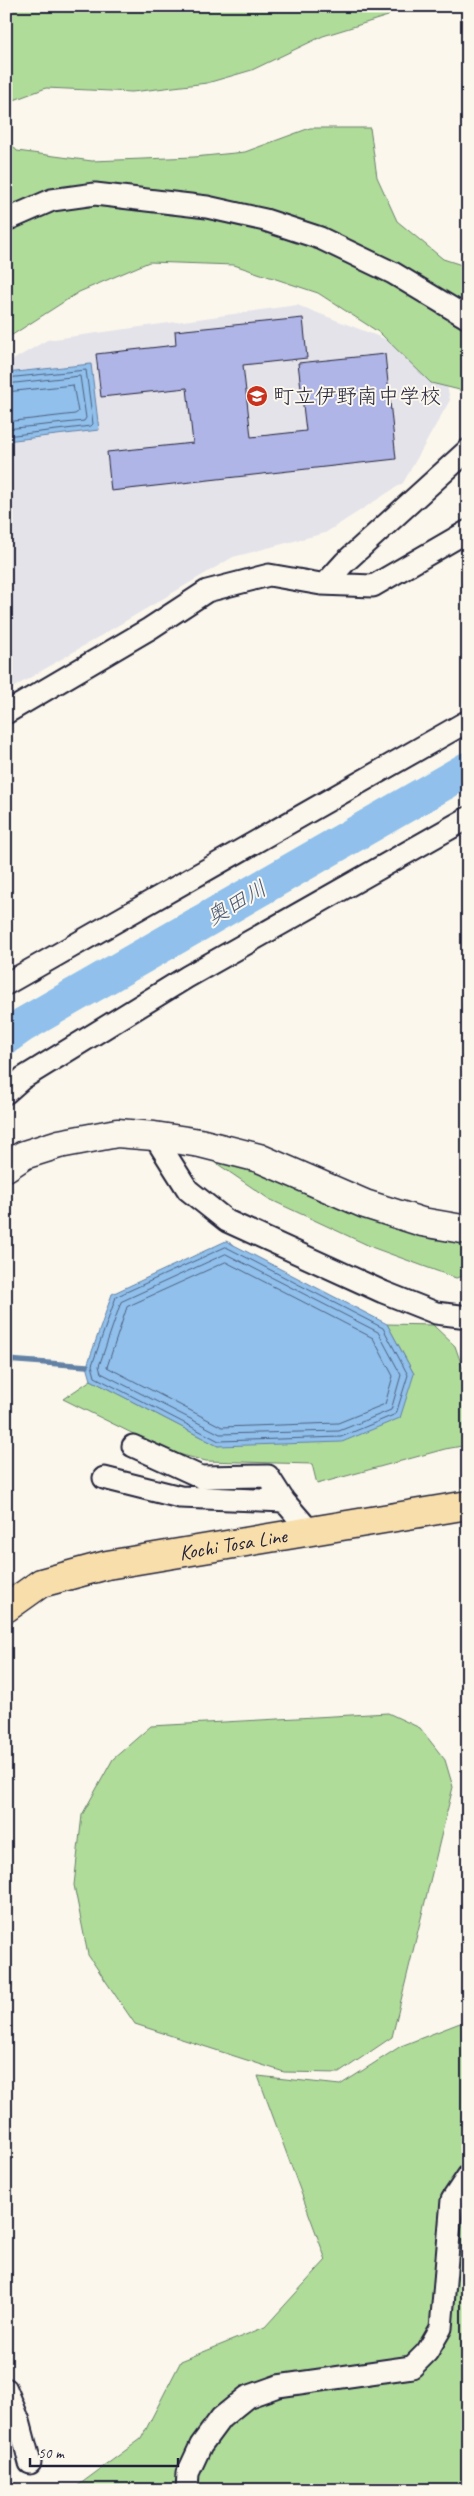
<svg xmlns="http://www.w3.org/2000/svg" width="474" height="2496" font-family="Caveat,'Klee One',sans-serif">
<style>
.built{fill:#e4e3ea}
.green{fill:#b0dc9a;stroke:#697f6a}
.water{fill:#90c0eb;stroke:#6481a5}
.lines{fill:none;stroke-linecap:round;stroke-linejoin:round}
.shore{stroke:#4e6181;stroke-width:1}
.stream{stroke:#6481a5;stroke-width:5.5}
.river{stroke:#90c0eb;stroke-width:35}
.building{fill:#afb5e6;stroke:#22223b}
.street-casing{stroke:#22223b;stroke-width:25}
.secondary-casing{stroke:#22223b;stroke-width:31}
.primary-casing{stroke:#22223b;stroke-width:31}
.street{stroke:#fbf7ec;stroke-width:21}
.secondary{stroke:#fbf7ec;stroke-width:28}
.primary{stroke:#f8deab;stroke-width:28}
.labels{text-anchor:middle;stroke-width:4;stroke-linejoin:round;paint-order:stroke}
.poi-label{font-size:21px;fill:#22223b;stroke:#fbf7ec;text-anchor:start}
.street-label{font-size:21px;fill:#22223b;stroke:#fbf7ec}
.water-label{font-size:22px;font-style:italic;fill:#485979;stroke:#fbf7ec}
</style>
<rect width="100%" height="100%" fill="#fbf7ec"/>
<filter id="ink" filterUnits="userSpaceOnUse"><feTurbulence type="fractalNoise" baseFrequency=".02" numOctaves="2"/><feDisplacementMap in="SourceGraphic" scale="10" xChannelSelector="R" yChannelSelector="G"/><feConvolveMatrix kernelMatrix="1 2 1 2 8 2 1 2 1" color-interpolation-filters="sRGB"/></filter>
<g filter="url(#ink)">
<path class="built" d="M 297,305 L 442,361 L 450,400 L 403,483 L 325,533 L 233,557 L 6,692 L 6,364 L 47,340 Z"/>
<path class="green" d="M 6,6 L 394,6 L 388,16 L 323,36 L 252,70 L 207,83 L 132,92 L 46,88 L 6,103 Z
M 310,128 L 370,128 L 377,177 L 397,221 L 443,259 L 468,267 L 468,392 L 431,383 L 380,333 L 318,293 L 234,265 L 149,262 L 79,292 L 6,339 L 6,138 L 17,151 L 92,161 L 194,157 L 245,152 Z
M 175,1135 L 468,1231 L 468,1275 L 456,1278 L 374,1248 L 269,1199 Z
M 387,1324 L 433,1325 L 455,1346 L 468,1383 L 468,1445 L 445,1449 L 317,1484 L 312,1464 L 206,1461 L 170,1452 L 63,1399 L 91,1380 L 218,1446 L 414,1374 Z
M 388,1713 L 420,1728 L 445,1760 L 453,1787 L 392,2037 L 339,2073 L 284,2072 L 135,2024 L 88,1955 L 74,1885 L 82,1815 L 113,1759 L 151,1726 Z
M 460,2023 L 468,2024 L 468,2490 L 72,2490 L 141,2439 L 181,2361 L 265,2327 L 326,2260 L 258,2076 L 340,2085 L 401,2046 Z"/>
<path class="water" d="M 91,364 L 99,430 L 6,441 L 6,373 Z
M 226,1241 L 387,1324 L 414,1374 L 400,1418 L 342,1442 L 218,1446 L 91,1380 L 87,1366 L 112,1294 Z"/>
<g class="lines">
<path class="shore" d="M 6,378 L 86,370 L 93,424 L 91,426 L 6,436
M 6,384 L 80,376 L 86,418 L 84,421 L 6,429
M 6,392 L 73,385 L 78,412 L 75,414 L 6,422
M 226,1247 L 383,1328 L 408,1375 L 396,1414 L 341,1437 L 219,1441 L 95,1377 L 92,1365 L 116,1297 Z
M 226,1254 L 378,1332 L 401,1375 L 391,1410 L 339,1431 L 220,1434 L 101,1373 L 99,1366 L 121,1302 Z
M 226,1262 L 373,1338 L 393,1376 L 385,1404 L 338,1423 L 222,1427 L 107,1367 L 127,1307 Z"/>
<path class="stream" d="M 6,1360 L 87,1366"/>
<path class="river" d="M 6,1037 L 23,1025 L 468,769"/>
</g>
<path class="building" d="M 303,318 L 307,358 L 243,365 L 251,437 L 306,431 L 298,363 L 385,354 L 396,459 L 111,491 L 107,452 L 193,443 L 187,388 L 101,397 L 96,354 L 176,345 L 175,331 Z"/>
<g class="lines">
<g class="street-casing">
<path id="street" d="M 6,220 L 52,200 L 95,194 L 207,207 L 265,220 L 320,238 L 393,273 L 468,318
M 325,584 L 345,562 L 468,450
M 6,713 L 149,629 L 207,591 L 269,575 L 321,584 L 373,586 L 468,531
M 6,984 L 468,721
M 6,1093 L 23,1078 L 187,977 L 468,818
M 154,1136 L 188,1190 L 227,1221 L 383,1292 L 436,1313 L 468,1317
M 133,1446 L 201,1477 L 268,1476 L 284,1501
M 104,1478 L 180,1497 L 284,1501 L 309,1530
M 6,2389 L 19,2421 L 30,2463
M 187,2490 L 188,2473 L 201,2445 L 221,2418 L 247,2397 L 278,2386 L 412,2367 L 427,2352 L 441,2328 L 452,2200 L 468,2176"/>
</g>
<g class="secondary-casing">
<path id="secondary" d="M 6,1167 L 24,1155 L 59,1144 L 117,1133 L 154,1136 L 200,1143 L 259,1158 L 365,1204 L 422,1222 L 468,1230"/>
</g>
<g class="primary-casing">
<g id="primary">
<path id="s1" d="M 6,1608 L 41,1583 L 107,1565 L 468,1505"/>
</g>
</g>
<use href="#street" class="street"/>
<use href="#secondary" class="secondary"/>
<use href="#primary" class="primary"/>
</g>
</g>
<defs>
<g id="school-disc" transform="scale(1.125)"><circle r="9.5" fill="#c8321e" stroke="#fbf7ec"/><path d="M0-5L7-2L0 1L-7-2ZM-4 1L0 2.5L4 1V4Q0 6-4 4Z" fill="#fff"/></g>
</defs>
<g fill-rule="evenodd">
<use href="#school-disc" x="257" y="396"/>
</g>
<g class="labels">
<g class="poi-label">
<text x="273" y="403">町立伊野南中学校</text>
</g>
<g class="street-label">
<text dy="7" stroke="none"><textPath href="#s1" startOffset="239">Kochi Tosa Line</textPath></text>
</g>
<g class="water-label">
<text transform="translate(236 902) rotate(-30)" y="8">奥田川</text>
</g>
</g>
<rect width="474" height="2496" fill="none" stroke="#fbf7ec" stroke-width="25"/>
<rect x="12" y="12" width="449" height="2471" fill="none" stroke="#22223b" stroke-width="2" filter="url(#ink)"/>
<path d="M30 2458v8h148v-8" fill="none" stroke="#22223b" stroke-width="2.5"/>
<text x="38" y="2458" font-size="15" fill="#22223b" stroke="#fbf7ec" stroke-width="4" paint-order="stroke">50 m</text>
</svg>
